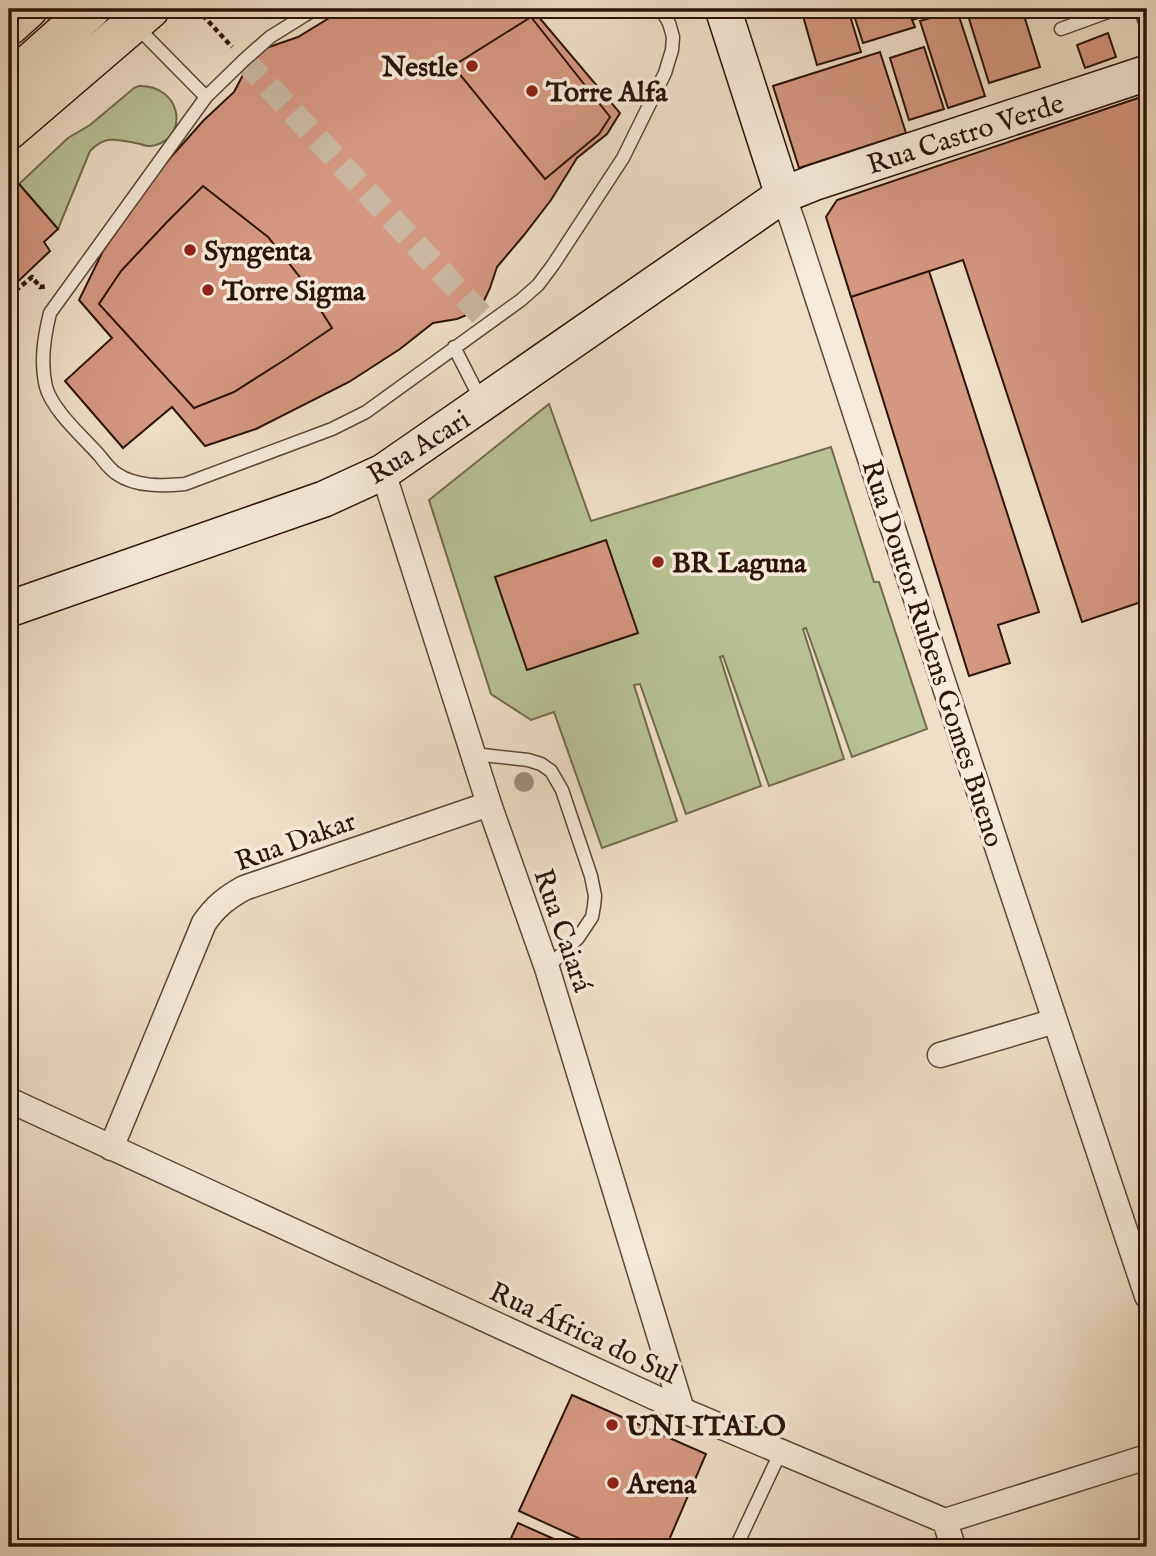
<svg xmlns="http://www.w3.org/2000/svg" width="1156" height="1556" font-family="'IM FELL English',serif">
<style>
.green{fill:#b8c296;stroke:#726b50;stroke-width:2}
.building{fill:#d59780;stroke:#2b1409;stroke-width:2}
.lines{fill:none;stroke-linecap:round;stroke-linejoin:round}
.street-tunnel{stroke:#c8b6a2;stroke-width:24;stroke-dasharray:24 12;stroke-linecap:butt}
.lane-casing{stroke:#5c4739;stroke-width:15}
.street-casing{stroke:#5c4739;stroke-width:27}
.secondary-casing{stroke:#2b1409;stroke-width:38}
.highway-casing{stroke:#2b1409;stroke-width:41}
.path{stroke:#2b1409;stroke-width:4.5;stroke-dasharray:5 3.5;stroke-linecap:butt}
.lane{stroke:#f5eadb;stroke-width:12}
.street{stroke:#f5eadb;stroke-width:24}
.secondary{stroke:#f5eadb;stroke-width:35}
.highway{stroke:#efdfc8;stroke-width:38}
.tree{fill:#9e917a}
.poi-dot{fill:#8f2418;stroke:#f5eadb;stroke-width:2.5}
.labels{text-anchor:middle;stroke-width:7;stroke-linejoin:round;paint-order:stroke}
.poi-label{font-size:28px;font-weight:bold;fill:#2b1409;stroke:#f5eadb;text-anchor:start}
.street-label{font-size:28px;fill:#2b1409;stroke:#f5eadb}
</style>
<rect width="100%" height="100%" fill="#efdfc8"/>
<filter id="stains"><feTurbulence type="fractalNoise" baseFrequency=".00286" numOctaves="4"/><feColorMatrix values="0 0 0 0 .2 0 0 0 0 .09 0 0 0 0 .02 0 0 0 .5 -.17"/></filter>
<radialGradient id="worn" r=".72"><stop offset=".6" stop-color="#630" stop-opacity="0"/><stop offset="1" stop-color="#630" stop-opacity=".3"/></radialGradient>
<path class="green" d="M 139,86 C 180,85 190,134 156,145 C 149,147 146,146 140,144 C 119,140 106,134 90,151 L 58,229 L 19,184 L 68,138 L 90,125 L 134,88 Z
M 549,404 L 591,521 L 831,447 L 874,582 L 879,582 L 927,729 L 852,757 L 806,628 L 803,629 L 844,759 L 769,786 L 723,656 L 720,657 L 761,786 L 686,814 L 640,684 L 634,685 L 677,821 L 602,848 L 554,712 L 531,720 L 491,694 L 429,500 Z"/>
<path class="building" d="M 344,9 L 532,9 L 620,113 L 607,134 L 577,158 L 551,200 L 524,235 L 497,267 L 490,288 L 482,305 L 472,313 L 457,319 L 433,323 L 400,349 L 349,382 L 256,429 L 205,446 L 172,407 L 123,448 L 65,381 L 112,338 L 79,300 L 103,251 L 163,166 L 203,121 L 234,92 L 245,71 L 253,60 L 263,49 L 298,37 Z
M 801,9 L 848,9 L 861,52 L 817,65 Z
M 852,9 L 948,9 L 912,20 L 915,27 L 863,43 Z
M 966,9 L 1022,9 L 1040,67 L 989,83 Z
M 957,10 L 985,96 L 948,108 L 920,21 Z
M 531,17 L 610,117 L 599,134 L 545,179 L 453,66 Z
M 1108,33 L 1116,57 L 1085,68 L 1077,45 Z
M 924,47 L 944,109 L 909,120 L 890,58 Z
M 880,52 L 906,133 L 799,168 L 773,86 Z
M 1147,95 L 1147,600 L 1082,622 L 963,260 L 851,297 L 826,217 L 837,200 Z
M 19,184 L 58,229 L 44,242 L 50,251 L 9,290 L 9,192 Z
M 203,186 L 268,237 L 299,276 L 332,328 L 286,359 L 234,392 L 194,408 L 99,304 L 121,271 L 167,222 Z
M 929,271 L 1039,612 L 998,625 L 1010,663 L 969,676 L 851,297 Z
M 606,540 L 638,633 L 527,670 L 495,577 Z
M 572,1395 L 706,1454 L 666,1547 L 598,1547 L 519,1511 Z
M 518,1523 L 572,1547 L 507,1547 Z"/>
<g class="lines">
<path class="street-tunnel" d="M 244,60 L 489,323"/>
<g class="lane-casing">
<path id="lane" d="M 315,9 L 270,37 L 244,60 L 206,97 L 50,313 C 44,337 40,362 46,387 C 53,411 82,436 99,455 C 104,461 110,470 117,474 C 136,487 163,486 185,484 L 332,429 L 366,412 L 521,300 L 538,285 L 553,265 L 623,158 L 665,73 L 672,50 L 673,37 L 669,23 L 661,9
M 1140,9 L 1147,27
M 136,26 L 206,97
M 1061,29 L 1116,9
M 454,347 L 481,400
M 474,754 L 528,760 L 541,764 L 551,771 L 562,790 L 591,876 L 595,896 L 594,906 L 592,917 L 578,938 L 547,968
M 736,1547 L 781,1451"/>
</g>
<g class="street-casing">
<path id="street" d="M 783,195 L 793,223 L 1007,877 L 1147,1296
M 383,472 L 489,804 L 547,968 L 682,1410
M 940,1055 L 1055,1021
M 9,1100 L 682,1410 L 945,1521 L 1147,1457
M 111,1148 L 204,923 C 215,907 226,898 244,888 L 489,804
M 945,1521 L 953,1547"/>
</g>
<g class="secondary-casing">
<path id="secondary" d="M 723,9 L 783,195
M 9,609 L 324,499 L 383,472 L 783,195 L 813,183 L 1147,73"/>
</g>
<g class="highway-casing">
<path id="highway" d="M 9,26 L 28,9
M 9,82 L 91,9
M 9,130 L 150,9"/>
</g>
<path class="path" d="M 197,9 L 232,47
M 9,296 L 32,277 L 40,287 L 48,286"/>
<use href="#lane" class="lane"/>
<use href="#street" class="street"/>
<use href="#secondary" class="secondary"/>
<use href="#highway" class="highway"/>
</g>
<circle class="tree" cx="524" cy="782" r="10"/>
<g class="poi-dot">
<circle cx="472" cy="66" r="7"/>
<circle cx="532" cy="91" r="7"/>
<circle cx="190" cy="250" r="7"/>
<circle cx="208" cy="290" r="7"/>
<circle cx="658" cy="562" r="7"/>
<circle cx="612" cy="1425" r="7"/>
<circle cx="613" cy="1483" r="7"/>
</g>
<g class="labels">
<g class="poi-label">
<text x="458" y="76" text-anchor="end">Nestle</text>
<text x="546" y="101">Torre Alfa</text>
<text x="204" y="260">Syngenta</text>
<text x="222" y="300">Torre Sigma</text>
<text x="672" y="572">BR Laguna</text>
<text x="626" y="1435">UNI ITALO</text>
<text x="627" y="1493">Arena</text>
</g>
<g class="street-label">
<text transform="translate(965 133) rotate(-18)" y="10">Rua Castro Verde</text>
<text transform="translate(418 446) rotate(-32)" y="10">Rua Acari</text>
<text transform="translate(934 653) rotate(72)" y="10">Rua Doutor Rubens Gomes Bueno</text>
<text transform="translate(295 840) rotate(-20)" y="10">Rua Dakar</text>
<text transform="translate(564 930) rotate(71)" y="10">Rua Caiará</text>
<text transform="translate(584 1332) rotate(25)" y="10">Rua África do Sul</text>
</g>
</g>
<rect width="1156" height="1556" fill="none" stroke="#efdfc8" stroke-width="35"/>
<rect x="10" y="10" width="1135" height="1535" fill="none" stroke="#2b1409" stroke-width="3.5"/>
<rect x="18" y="18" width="1121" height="1521" fill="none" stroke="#2b1409" stroke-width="2"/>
<rect width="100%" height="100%" filter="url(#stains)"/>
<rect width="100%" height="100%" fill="url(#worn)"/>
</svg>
